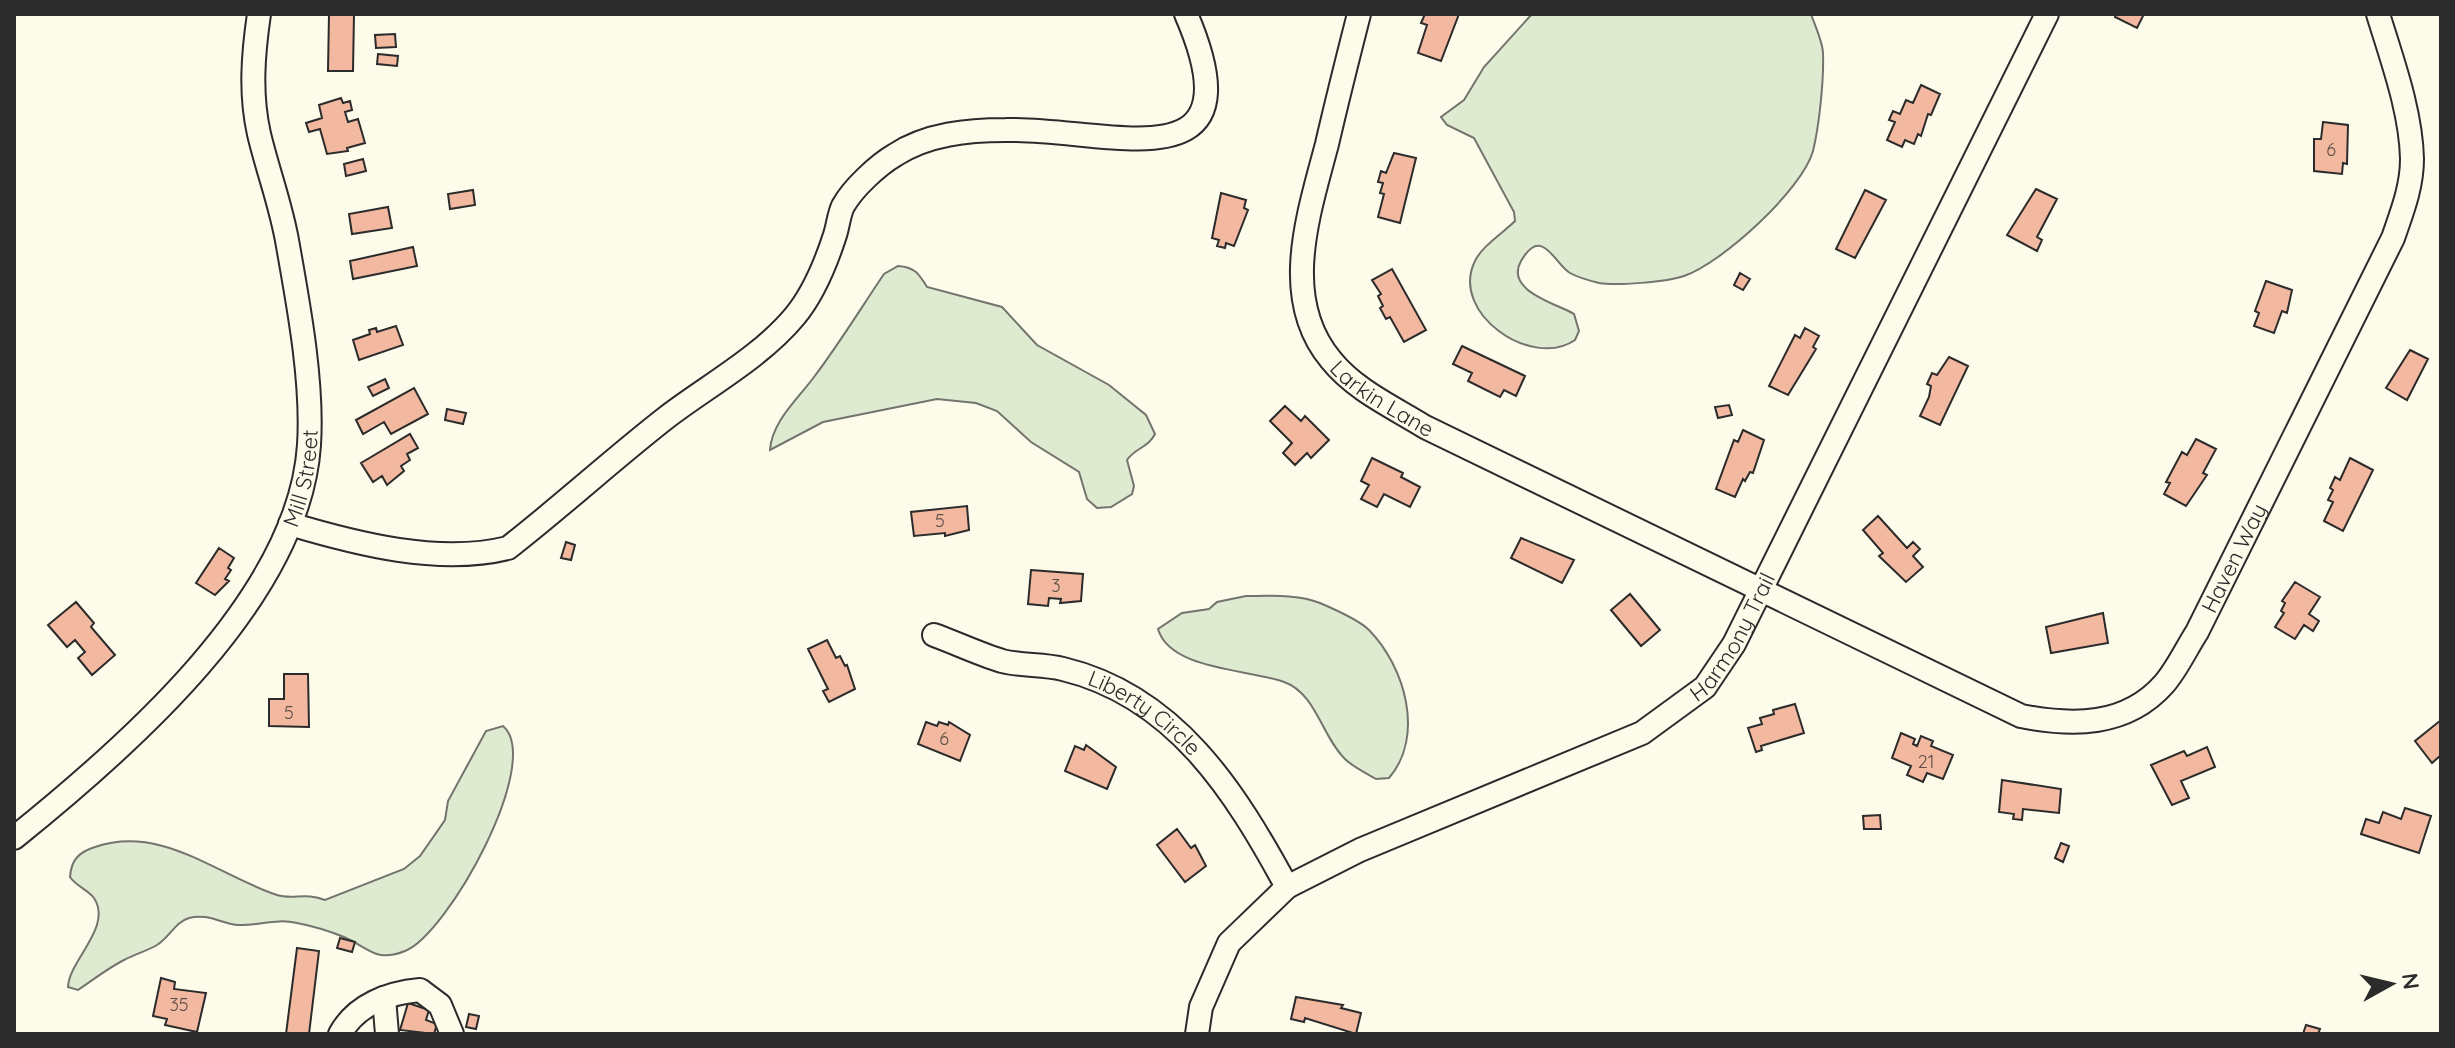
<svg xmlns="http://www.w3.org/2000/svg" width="2455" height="1048" font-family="Quicksand,sans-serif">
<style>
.green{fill:#deebd1;stroke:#74746e;stroke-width:2}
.building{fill:#f2b8a0;stroke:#2b2b2b;stroke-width:2}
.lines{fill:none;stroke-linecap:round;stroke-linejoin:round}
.minor-casing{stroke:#2b2b2b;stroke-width:26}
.minor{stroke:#fdfbea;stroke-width:22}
.labels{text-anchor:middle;stroke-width:6;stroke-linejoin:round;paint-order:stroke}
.number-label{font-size:18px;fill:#5d4e48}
.street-label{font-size:22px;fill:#2b2b2b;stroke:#fdfbea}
</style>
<rect width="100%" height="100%" fill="#fdfbea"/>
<path class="green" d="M 1532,14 L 1811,14 C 1815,26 1823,42 1823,54 C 1824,80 1819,127 1813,151 C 1802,190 1722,263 1684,276 C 1667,282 1616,286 1599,283 C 1591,281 1577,277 1570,273 C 1554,263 1542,225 1521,261 C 1504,291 1558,304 1574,314 L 1579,331 L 1575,340 C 1532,370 1449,313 1475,261 C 1482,246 1503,233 1515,221 L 1514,212 L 1474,138 L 1447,125 L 1441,117 L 1464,100 L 1484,67 Z
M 898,266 C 915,267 919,274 927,287 L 1002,307 L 1037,345 L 1109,385 L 1146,415 L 1155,434 C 1148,448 1135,448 1127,460 L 1134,486 L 1132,494 L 1111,507 L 1097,508 L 1087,499 L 1079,472 L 1031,442 L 997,411 L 976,403 L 937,399 L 823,422 L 770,450 C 772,421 798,399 814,377 C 839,344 861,308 884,274 Z
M 1246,596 C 1270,596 1297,594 1320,603 C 1334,609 1359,620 1369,630 C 1405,667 1425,736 1389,778 L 1376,779 C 1366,773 1353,767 1345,759 C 1322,737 1316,693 1284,682 C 1248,669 1170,670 1158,629 L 1182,613 L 1209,609 L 1217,602 Z
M 503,726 C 544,761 448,934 405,951 C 375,963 368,947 344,937 C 329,931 313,926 297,923 C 276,918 258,926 237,925 C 221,923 206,913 189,918 C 175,922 170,937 157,945 C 147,951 135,954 124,960 C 108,968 93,980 78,990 L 68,987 C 69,960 113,927 94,898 C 88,890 76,886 70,877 C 71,860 79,852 95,847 C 161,824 217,875 277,895 C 293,900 306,892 325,900 L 404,869 L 420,856 L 445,820 L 448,801 L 486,731 Z"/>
<path class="building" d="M 329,14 L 354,14 L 353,71 L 328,71 Z
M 1425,14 L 1459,14 L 1441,61 L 1418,53 L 1427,25 L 1421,23 Z
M 2116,14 L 2144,14 L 2137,28 L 2115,17 Z
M 395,34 L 396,47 L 376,48 L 375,35 Z
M 378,54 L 398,56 L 397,66 L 377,64 Z
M 1921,85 L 1940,94 L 1931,115 L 1928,114 L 1921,136 L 1918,134 L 1914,144 L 1905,140 L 1902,147 L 1887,140 L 1895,122 L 1889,120 L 1893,111 L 1900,114 L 1906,100 L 1913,103 Z
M 341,98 L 343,103 L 350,101 L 352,110 L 345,112 L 348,122 L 358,119 L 365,143 L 347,148 L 348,151 L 327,154 L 320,129 L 309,132 L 306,123 L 322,118 L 319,105 Z
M 2323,122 L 2348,125 L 2347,164 L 2343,163 L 2342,174 L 2314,171 L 2314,139 L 2321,139 Z
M 1394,153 L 1416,158 L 1400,223 L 1378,217 L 1384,194 L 1380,193 L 1383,183 L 1378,182 L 1381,171 L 1386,173 Z
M 363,159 L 366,171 L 346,176 L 344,164 Z
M 2036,189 L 2057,199 L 2037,237 L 2042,240 L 2037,251 L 2007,235 Z
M 473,190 L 475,205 L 450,209 L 448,194 Z
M 1865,190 L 1886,200 L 1855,258 L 1836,249 Z
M 1221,193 L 1246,200 L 1244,208 L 1248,210 L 1234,246 L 1226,243 L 1225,248 L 1217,246 L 1219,240 L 1212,238 Z
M 388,207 L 392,228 L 352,234 L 349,214 Z
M 413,247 L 417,266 L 353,279 L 350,261 Z
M 1392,269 L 1426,330 L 1404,342 L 1390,317 L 1386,319 L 1380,308 L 1383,306 L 1378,296 L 1381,294 L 1372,280 Z
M 1740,273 L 1750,279 L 1743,290 L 1734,285 Z
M 2266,281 L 2292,290 L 2287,313 L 2282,311 L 2274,333 L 2254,326 L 2259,313 L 2255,311 Z
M 396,326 L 403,345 L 359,360 L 353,340 L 370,334 L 369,330 L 376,328 L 377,332 Z
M 1805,328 L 1819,336 L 1813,347 L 1816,349 L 1788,395 L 1769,386 L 1795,335 L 1800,338 Z
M 1462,346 L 1525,376 L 1516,396 L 1504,390 L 1500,397 L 1468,381 L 1472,373 L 1453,364 Z
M 2410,350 L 2428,359 L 2407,400 L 2386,388 Z
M 1949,357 L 1968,366 L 1940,425 L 1920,416 L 1929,397 L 1931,386 L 1927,384 L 1932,373 L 1937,375 Z
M 385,379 L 389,388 L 373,396 L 368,387 Z
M 414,388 L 428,414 L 391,434 L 384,422 L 363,434 L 356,420 Z
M 1729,405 L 1732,415 L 1718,418 L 1715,407 Z
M 1285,406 L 1301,421 L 1305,416 L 1329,440 L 1311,458 L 1307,453 L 1295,465 L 1283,453 L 1292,443 L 1270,421 Z
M 447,409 L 466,413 L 463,424 L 445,420 Z
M 1743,430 L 1764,440 L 1753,473 L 1750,472 L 1745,481 L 1743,479 L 1735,497 L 1716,489 L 1734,440 L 1738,442 Z
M 410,434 L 418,448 L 407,454 L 410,460 L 401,466 L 404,471 L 387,485 L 382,476 L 373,482 L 361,463 Z
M 2196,439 L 2216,449 L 2203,473 L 2207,475 L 2186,506 L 2164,494 L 2170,483 L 2166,482 L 2182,452 L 2187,455 Z
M 1372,458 L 1403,473 L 1401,477 L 1420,487 L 1410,507 L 1384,494 L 1377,507 L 1361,499 L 1369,485 L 1361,481 Z
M 2350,458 L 2373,470 L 2343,531 L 2324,521 L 2333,502 L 2328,500 L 2333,490 L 2330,488 L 2335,477 L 2340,480 Z
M 967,506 L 969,530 L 945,536 L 945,533 L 914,536 L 911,512 Z
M 1878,516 L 1907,548 L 1913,542 L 1920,549 L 1913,556 L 1923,567 L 1906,582 L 1879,556 L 1883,553 L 1863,530 Z
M 1521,538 L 1574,560 L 1562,583 L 1511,558 Z
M 566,542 L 575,545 L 571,560 L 561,558 Z
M 219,548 L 234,558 L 228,568 L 231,570 L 225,579 L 229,581 L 215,595 L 196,583 Z
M 1031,570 L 1083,574 L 1081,601 L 1060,603 L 1061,599 L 1049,598 L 1048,606 L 1028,604 Z
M 2295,582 L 2320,597 L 2309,614 L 2319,621 L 2313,631 L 2304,625 L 2295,639 L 2275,627 L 2284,613 L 2281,611 L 2285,603 L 2282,601 Z
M 1630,594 L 1660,630 L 1641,646 L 1611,610 Z
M 76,602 L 94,623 L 91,627 L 115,655 L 92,675 L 78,658 L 85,652 L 75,640 L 67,647 L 48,625 Z
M 2103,613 L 2108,643 L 2051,653 L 2046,627 Z
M 827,640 L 836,658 L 840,656 L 845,666 L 847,665 L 855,689 L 829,702 L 823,691 L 828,689 L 808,649 Z
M 284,674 L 308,674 L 309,727 L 269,726 L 269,699 L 284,699 Z
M 1795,704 L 1804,733 L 1761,746 L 1762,750 L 1756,752 L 1748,728 L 1762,724 L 1760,718 L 1774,714 L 1773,710 Z
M 2441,720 L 2441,755 L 2432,763 L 2415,741 Z
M 926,722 L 937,726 L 939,722 L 948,725 L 949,722 L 970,735 L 960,761 L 918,744 Z
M 1901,733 L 1915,739 L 1913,744 L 1917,746 L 1921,736 L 1933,741 L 1931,746 L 1953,755 L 1943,779 L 1927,773 L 1923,782 L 1907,775 L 1911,766 L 1892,758 Z
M 1086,745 L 1116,767 L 1107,789 L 1065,771 L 1075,746 L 1084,750 Z
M 2207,747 L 2215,767 L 2181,781 L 2189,798 L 2172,805 L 2151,765 L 2184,751 L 2187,756 Z
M 2002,780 L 2061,789 L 2059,813 L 2023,809 L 2022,820 L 2013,819 L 2014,814 L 1999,812 Z
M 2405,808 L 2431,816 L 2419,853 L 2361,834 L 2366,819 L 2379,823 L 2383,812 L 2401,819 Z
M 1880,815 L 1881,829 L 1864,829 L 1863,816 Z
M 1177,829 L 1191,848 L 1195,845 L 1206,866 L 1185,882 L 1157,845 Z
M 2061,843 L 2069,846 L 2063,862 L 2055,858 Z
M 340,938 L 355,942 L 352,952 L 337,948 Z
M 297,948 L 319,951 L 309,1034 L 286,1034 Z
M 161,978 L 175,982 L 174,989 L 206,993 L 197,1032 L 165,1025 L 167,1019 L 153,1016 Z
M 1296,997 L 1343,1005 L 1341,1008 L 1361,1013 L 1356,1034 L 1305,1018 L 1304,1022 L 1291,1019 Z
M 408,1003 L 429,1010 L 426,1020 L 437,1024 L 434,1034 L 400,1030 Z
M 469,1014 L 479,1016 L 476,1029 L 466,1027 Z
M 2306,1025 L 2320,1029 L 2318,1034 L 2303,1034 Z"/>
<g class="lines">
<g class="minor-casing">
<g id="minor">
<path id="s1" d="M 1359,14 C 1348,57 1337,101 1327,144 C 1309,213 1279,298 1331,360 C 1355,390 1393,407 1425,427 L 2021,716 C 2072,726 2126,727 2164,684 C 2177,669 2186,649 2197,632 L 2393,238 C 2402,212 2412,187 2412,159 C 2411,111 2392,60 2378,14"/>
<path d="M 290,524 C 357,544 439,565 508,548 C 562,506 613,459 667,417 C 709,385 761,357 795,316 C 814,293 826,263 835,235 C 838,226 839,214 843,206 C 853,188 878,165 895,155 C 927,134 968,130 1006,130 C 1105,127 1262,190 1186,14"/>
<path id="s2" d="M 934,635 C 956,643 979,654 1002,661 C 1022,666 1043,664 1063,669 C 1175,696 1235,791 1287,887"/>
<path id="s3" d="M 14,838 C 126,748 299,598 309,445 C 313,383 299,308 288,246 C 282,208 268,172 259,134 C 250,94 253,55 259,14"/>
<path d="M 384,998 L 387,1034"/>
<path d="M 340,1034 C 356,1005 388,993 420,990 L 440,1005 L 452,1034"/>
<path id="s4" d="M 1197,1034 L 1201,1007 L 1229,943 L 1287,887 L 1360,850 L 1642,733 L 1705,687 L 1734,644 L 2047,14"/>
</g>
</g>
<use href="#minor" class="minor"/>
</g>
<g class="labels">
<g class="number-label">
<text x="2331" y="156">6</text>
<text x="940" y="527">5</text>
<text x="1056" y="592">3</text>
<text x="289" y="719">5</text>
<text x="944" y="745">6</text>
<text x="1926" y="768">21</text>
<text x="179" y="1011">35</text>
</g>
<g class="street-label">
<text dy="8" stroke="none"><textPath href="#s1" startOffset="424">Larkin Lane</textPath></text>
<text dy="8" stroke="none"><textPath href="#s3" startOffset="470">Mill Street</textPath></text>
<text dy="8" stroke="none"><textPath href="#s1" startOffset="1436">Haven Way</textPath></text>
<text dy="8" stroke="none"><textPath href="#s4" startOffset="700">Harmony Trail</textPath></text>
<text dy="8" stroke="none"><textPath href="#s2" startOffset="228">Liberty Circle</textPath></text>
</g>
</g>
<rect width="2455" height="1048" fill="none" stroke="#2b2b2b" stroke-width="32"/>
<g transform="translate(2391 984) rotate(82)" stroke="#fdfbea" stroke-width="6" paint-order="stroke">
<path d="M0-6L14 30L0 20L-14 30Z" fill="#2b2b2b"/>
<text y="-12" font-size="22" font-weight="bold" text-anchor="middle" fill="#2b2b2b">N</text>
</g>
</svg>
